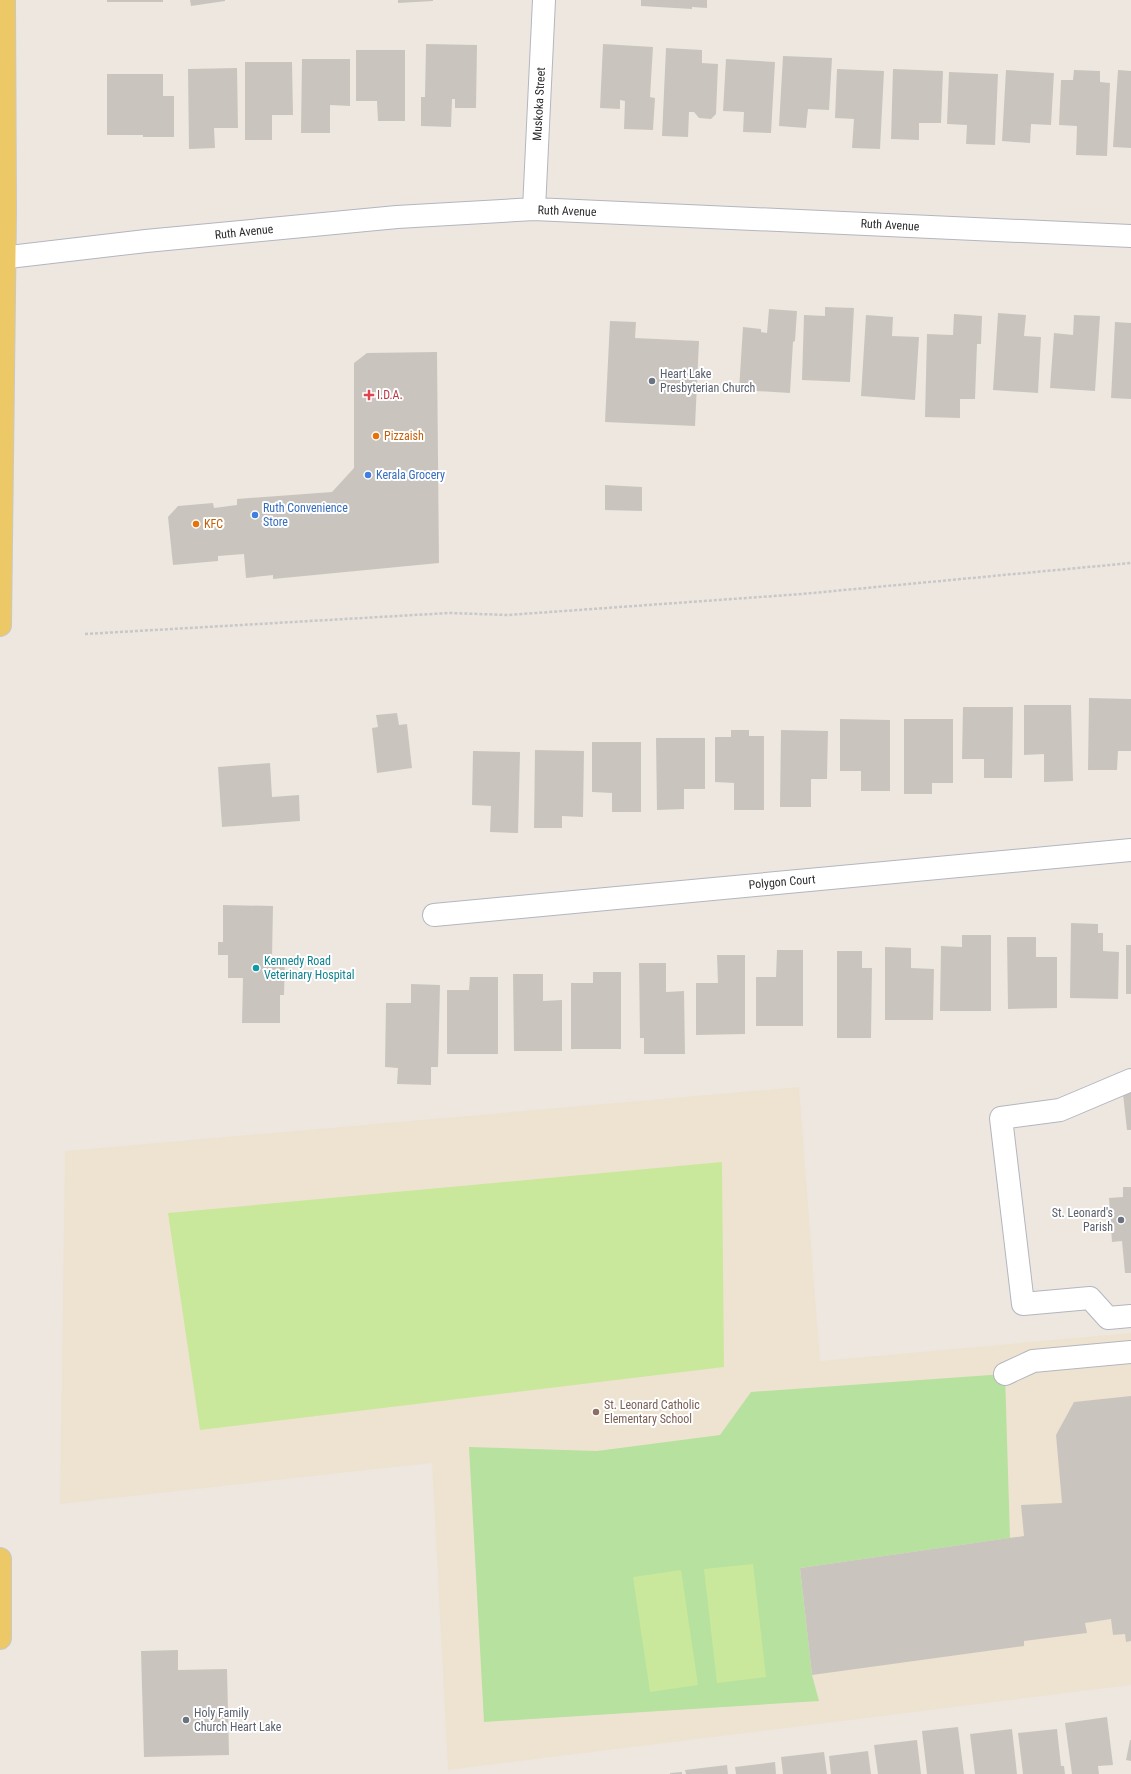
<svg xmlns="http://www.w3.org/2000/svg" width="1131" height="1774" font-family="'Roboto Condensed',sans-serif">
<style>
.education{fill:#eee3d0}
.green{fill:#b7e19e}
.pitch{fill:#c9e89b}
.building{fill:#c9c5be}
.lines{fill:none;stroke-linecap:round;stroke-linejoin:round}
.minor-casing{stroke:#b3b6bf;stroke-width:24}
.major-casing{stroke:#c8c8c8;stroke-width:24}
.path{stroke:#c8c8c8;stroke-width:2.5;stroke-dasharray:3 2;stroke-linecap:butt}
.minor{stroke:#fff;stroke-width:22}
.major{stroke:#ecc966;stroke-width:22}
.worship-dot{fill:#6b7280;stroke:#fff;stroke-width:1.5}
.health-dot{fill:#e0444e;stroke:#fff;stroke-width:1.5}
.food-dot{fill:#e8710a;stroke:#fff;stroke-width:1.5}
.shop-dot{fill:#3f7fe0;stroke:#fff;stroke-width:1.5}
.culture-dot{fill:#0f9aa8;stroke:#fff;stroke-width:1.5}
.education-dot{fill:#8d6e63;stroke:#fff;stroke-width:1.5}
.labels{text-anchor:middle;stroke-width:4;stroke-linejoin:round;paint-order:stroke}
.street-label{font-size:12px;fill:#2c2c2c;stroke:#fff}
.worship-label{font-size:12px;fill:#5b616d;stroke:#fff;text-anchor:start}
.health-label{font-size:12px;fill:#be3a42;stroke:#fff;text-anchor:start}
.food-label{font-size:12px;fill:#c56008;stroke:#fff;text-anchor:start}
.shop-label{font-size:12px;fill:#366cbe;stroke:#fff;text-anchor:start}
.culture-label{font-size:12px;fill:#0d838f;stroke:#fff;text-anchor:start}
.education-label{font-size:12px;fill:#785e54;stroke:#fff;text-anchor:start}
</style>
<rect width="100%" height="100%" fill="#ede7df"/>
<path class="education" d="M 799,1087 L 820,1361 L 1131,1333 L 1131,1685 L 448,1770 L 432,1463 L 60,1504 L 65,1151 Z"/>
<path class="green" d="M 1005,1374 L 1010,1538 L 800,1568 L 812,1675 L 819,1701 L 484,1722 L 469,1447 L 597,1451 L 720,1435 L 751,1392 Z"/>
<path class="pitch" d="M 722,1162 L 724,1367 L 200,1430 L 168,1213 Z
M 753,1564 L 766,1677 L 717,1683 L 704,1569 Z
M 681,1570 L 698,1685 L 650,1692 L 633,1577 Z"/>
<path class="building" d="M 107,0 L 163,0 L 163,2 L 107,2 Z
M 190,0 L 225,0 L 225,1 L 191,6 Z
M 398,0 L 433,0 L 433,1 L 398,3 Z
M 641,0 L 707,0 L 707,8 L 692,7 L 692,9 L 641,6 Z
M 426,44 L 477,45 L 476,108 L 455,108 L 455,99 L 452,99 L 451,127 L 421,126 L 421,97 L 425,97 Z
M 603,44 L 653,47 L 650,97 L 655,98 L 653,130 L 624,129 L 625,101 L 620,100 L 620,109 L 600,108 Z
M 666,48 L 702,50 L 702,63 L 718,64 L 716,114 L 711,119 L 699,118 L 694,112 L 689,112 L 688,137 L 662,136 Z
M 356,50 L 405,50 L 405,121 L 378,121 L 377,101 L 356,101 Z
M 783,56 L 832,58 L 829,110 L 808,109 L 806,128 L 779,126 Z
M 302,59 L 350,59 L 350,106 L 330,105 L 330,133 L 301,133 Z
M 726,59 L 775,62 L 771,133 L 743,132 L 744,112 L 723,111 Z
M 245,62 L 292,62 L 293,115 L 272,115 L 272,140 L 245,140 Z
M 237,68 L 238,128 L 214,128 L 215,148 L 189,149 L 188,69 Z
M 837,69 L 884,71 L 880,149 L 852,148 L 854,119 L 835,118 Z
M 893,69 L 943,71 L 941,123 L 919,123 L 919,140 L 891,139 Z
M 1006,70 L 1054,73 L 1051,125 L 1031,124 L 1030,143 L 1002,141 Z
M 1074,70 L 1100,71 L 1100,82 L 1110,83 L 1107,156 L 1076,155 L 1077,126 L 1059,125 L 1061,80 L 1073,80 Z
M 1118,70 L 1131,71 L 1131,148 L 1113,147 Z
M 949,72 L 998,74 L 995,145 L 966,144 L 967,125 L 947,124 Z
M 107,74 L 163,74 L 163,96 L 174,96 L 174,137 L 143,137 L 143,135 L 107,135 Z
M 825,307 L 854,308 L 850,382 L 802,380 L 804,315 L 825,316 Z
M 769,309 L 797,311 L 795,341 L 793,342 L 790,393 L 739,390 L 743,327 L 761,329 L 761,332 L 767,333 Z
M 998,313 L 1026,315 L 1024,336 L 1041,337 L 1038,393 L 993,390 Z
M 954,314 L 982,316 L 981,344 L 977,344 L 975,399 L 960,399 L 960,418 L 925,417 L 927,334 L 953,335 Z
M 866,315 L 893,317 L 892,336 L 919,337 L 915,400 L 861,396 Z
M 1074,315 L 1100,316 L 1095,391 L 1050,388 L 1054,333 L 1073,335 Z
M 610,321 L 636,322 L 635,338 L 699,341 L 695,426 L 605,422 Z
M 1115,322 L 1131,323 L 1131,399 L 1111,398 Z
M 437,352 L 439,563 L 273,579 L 273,575 L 246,578 L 244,554 L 218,556 L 218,561 L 173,565 L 168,517 L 178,506 L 213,503 L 214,508 L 237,505 L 237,499 L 332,492 L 354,468 L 354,363 L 367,353 Z
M 605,485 L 642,487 L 642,511 L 605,510 Z
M 1089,698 L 1131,699 L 1131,751 L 1118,751 L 1117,770 L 1088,770 Z
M 1024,705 L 1071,705 L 1073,781 L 1044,782 L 1044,754 L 1024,755 Z
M 963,707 L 1013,707 L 1012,778 L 984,778 L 984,759 L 962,759 Z
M 397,713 L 399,725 L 407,724 L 412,768 L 377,773 L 372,728 L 378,727 L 376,715 Z
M 840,719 L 890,720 L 890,791 L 861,791 L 861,771 L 840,771 Z
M 904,719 L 953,719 L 953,783 L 932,783 L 932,794 L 904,794 Z
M 731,730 L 749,730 L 749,736 L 764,736 L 764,810 L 734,810 L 734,783 L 715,782 L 715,737 L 731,737 Z
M 781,730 L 828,731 L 827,779 L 811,779 L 811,807 L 780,807 Z
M 656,738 L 705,738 L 705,789 L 684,789 L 684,809 L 657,810 Z
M 592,742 L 641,742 L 641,812 L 612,812 L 612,793 L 592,792 Z
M 535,750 L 584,751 L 583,817 L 562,816 L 562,828 L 534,828 Z
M 473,751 L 520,752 L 518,833 L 490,832 L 491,806 L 472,805 Z
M 270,763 L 272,797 L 299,795 L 300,821 L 222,827 L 218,767 Z
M 223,905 L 273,906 L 272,958 L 285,958 L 284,995 L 280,995 L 280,1023 L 242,1023 L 243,978 L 228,978 L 228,955 L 218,955 L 218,942 L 223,942 Z
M 1071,923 L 1098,924 L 1098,933 L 1103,933 L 1103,951 L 1119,952 L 1118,999 L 1070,998 Z
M 962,935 L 991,935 L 991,1011 L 940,1011 L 941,946 L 962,947 Z
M 1007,937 L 1036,937 L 1036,957 L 1057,957 L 1057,1008 L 1008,1009 Z
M 1126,945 L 1131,945 L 1131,994 L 1126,994 Z
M 885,947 L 911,948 L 911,968 L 934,969 L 933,1020 L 885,1020 Z
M 777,950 L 803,950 L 803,1026 L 756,1026 L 756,977 L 776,977 Z
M 837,951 L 862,951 L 862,968 L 872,968 L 871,1038 L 837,1038 Z
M 717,955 L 745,955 L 745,1034 L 696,1035 L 696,983 L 718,983 Z
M 639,963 L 666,963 L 666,992 L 684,991 L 685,1054 L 644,1054 L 644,1038 L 640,1038 Z
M 593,972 L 621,972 L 621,1049 L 571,1049 L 571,983 L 593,983 Z
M 513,974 L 543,974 L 543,1001 L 562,1000 L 562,1051 L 514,1051 Z
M 470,977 L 498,977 L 498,1054 L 447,1054 L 447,990 L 469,990 Z
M 411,984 L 440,985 L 438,1067 L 431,1067 L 431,1085 L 397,1084 L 398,1068 L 385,1067 L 386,1003 L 411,1003 Z
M 1131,1093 L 1131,1130 L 1127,1130 L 1123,1094 Z
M 1123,1187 L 1131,1187 L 1131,1273 L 1125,1273 L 1122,1241 L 1112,1242 L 1109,1198 L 1123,1197 Z
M 1131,1396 L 1131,1641 L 1126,1642 L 1125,1634 L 1113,1635 L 1111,1619 L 1085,1623 L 1087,1633 L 1024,1641 L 1024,1646 L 812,1675 L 800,1568 L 1024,1536 L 1021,1505 L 1062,1503 L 1056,1435 L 1074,1402 Z
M 178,1650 L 178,1670 L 227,1669 L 229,1755 L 144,1757 L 141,1651 Z
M 1107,1717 L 1113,1765 L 1098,1766 L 1099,1774 L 1072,1774 L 1065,1723 Z
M 958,1727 L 964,1774 L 927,1774 L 922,1731 Z
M 1012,1729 L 1017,1774 L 975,1774 L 970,1734 Z
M 1057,1729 L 1061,1766 L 1064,1766 L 1065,1774 L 1023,1774 L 1018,1733 Z
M 917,1740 L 921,1774 L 878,1774 L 874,1745 Z
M 1130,1740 L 1131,1740 L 1131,1761 L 1126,1760 Z
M 868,1751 L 871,1774 L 831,1774 L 829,1756 Z
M 824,1752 L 827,1774 L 783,1774 L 781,1757 Z
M 775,1762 L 776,1774 L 736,1774 L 735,1767 Z
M 727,1765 L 728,1774 L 686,1774 L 685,1770 Z
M 682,1772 L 682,1774 L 670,1774 L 670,1773 Z"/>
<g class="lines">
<g class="minor-casing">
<path id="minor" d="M 534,209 L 544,0
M 0,258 L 146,241 L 397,217 L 534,209 L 1131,236
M 434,915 L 1131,850
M 1131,1080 L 1060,1110 L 1001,1118 L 1023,1304 L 1090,1298 L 1108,1318 L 1131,1316
M 1005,1374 L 1033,1361 L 1131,1352"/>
</g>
<g class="major-casing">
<path id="major" d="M 0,625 L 5,211 L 4,0
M 0,1559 L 0,1638"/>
</g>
<path class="path" d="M 85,634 L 449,613 L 508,615 L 802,594 L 1131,563"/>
<use href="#minor" class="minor"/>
<use href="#major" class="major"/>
</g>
<g class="worship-dot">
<circle cx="652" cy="381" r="4"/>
<circle cx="1121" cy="1220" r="4"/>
<circle cx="186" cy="1720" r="4"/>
</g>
<path class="health-dot" d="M367 389h4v4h4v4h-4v4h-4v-4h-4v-4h4z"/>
<g class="food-dot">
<circle cx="376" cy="436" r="4"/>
<circle cx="196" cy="524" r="4"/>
</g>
<g class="shop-dot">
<circle cx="368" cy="475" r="4"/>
<circle cx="255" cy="515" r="4"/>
</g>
<circle class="culture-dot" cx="256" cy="968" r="4"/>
<circle class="education-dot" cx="596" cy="1412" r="4"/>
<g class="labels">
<g class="street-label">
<text transform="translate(539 104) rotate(-87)" y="4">Muskoka Street</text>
<text transform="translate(567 211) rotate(2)" y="4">Ruth Avenue</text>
<text transform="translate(890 225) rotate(3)" y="4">Ruth Avenue</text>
<text transform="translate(244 232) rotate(-6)" y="4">Ruth Avenue</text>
<text transform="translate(782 882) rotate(-5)" y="4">Polygon Court</text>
</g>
<g class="worship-label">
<text x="660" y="378">Heart Lake<tspan x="660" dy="14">Presbyterian Church</tspan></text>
<text x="1113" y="1217" text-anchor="end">St. Leonard's<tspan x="1113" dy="14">Parish</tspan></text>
<text x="194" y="1717">Holy Family<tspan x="194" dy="14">Church Heart Lake</tspan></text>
</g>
<g class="health-label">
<text x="377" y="399">I.D.A.</text>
</g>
<g class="food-label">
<text x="384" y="440">Pizzaish</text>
<text x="204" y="528">KFC</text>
</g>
<g class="shop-label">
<text x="376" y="479">Kerala Grocery</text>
<text x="263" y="512">Ruth Convenience<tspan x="263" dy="14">Store</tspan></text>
</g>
<g class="culture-label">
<text x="264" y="965">Kennedy Road<tspan x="264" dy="14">Veterinary Hospital</tspan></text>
</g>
<g class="education-label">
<text x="604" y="1409">St. Leonard Catholic<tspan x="604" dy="14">Elementary School</tspan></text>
</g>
</g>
</svg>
